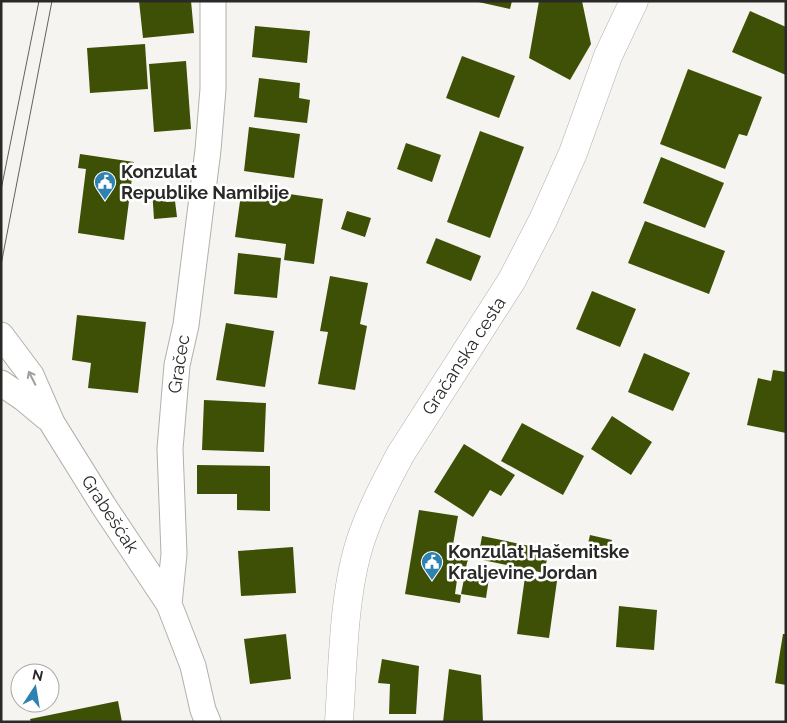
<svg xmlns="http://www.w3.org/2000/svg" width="787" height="723" font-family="Raleway,sans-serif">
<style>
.building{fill:#3d5005}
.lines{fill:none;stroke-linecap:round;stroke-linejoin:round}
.minor-casing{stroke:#b1b0ac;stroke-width:27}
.secondary-casing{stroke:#b1b0ac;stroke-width:29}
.minor{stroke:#fff;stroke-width:25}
.secondary{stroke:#fff;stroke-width:28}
.tram{stroke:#62615f;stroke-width:1}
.oneway{stroke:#9f9f9e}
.labels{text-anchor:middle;stroke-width:5;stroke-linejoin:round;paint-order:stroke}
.poi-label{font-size:18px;font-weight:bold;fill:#292927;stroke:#fff;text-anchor:start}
.street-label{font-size:18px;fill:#292927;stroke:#fff}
</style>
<rect width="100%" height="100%" fill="#f5f4f0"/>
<path class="building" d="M 139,1 L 191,1 L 194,33 L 143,38 Z
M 474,1 L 512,1 L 510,9 Z
M 539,1 L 582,1 L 591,44 L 570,80 L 529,58 Z
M 750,11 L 786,27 L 786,75 L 732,52 Z
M 255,26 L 310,31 L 307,63 L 252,57 Z
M 145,44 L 148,89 L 90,93 L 87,48 Z
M 462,56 L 515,76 L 499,118 L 446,98 Z
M 186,61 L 191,129 L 154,132 L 149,64 Z
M 688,69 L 762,97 L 747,136 L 739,134 L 725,169 L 660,144 Z
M 259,78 L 300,83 L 299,98 L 310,100 L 307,123 L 254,117 Z
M 249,127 L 300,134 L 294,178 L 244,171 Z
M 480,131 L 524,147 L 490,238 L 447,222 Z
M 406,143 L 441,155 L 432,182 L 397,169 Z
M 80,154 L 134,162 L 124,240 L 78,233 L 86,169 L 78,168 Z
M 661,157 L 724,183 L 705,228 L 643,203 Z
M 242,187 L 323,199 L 314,264 L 284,260 L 286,244 L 235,237 Z
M 152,189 L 164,189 L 166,202 L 175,201 L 177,217 L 154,219 Z
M 347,211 L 371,218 L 365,237 L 341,229 Z
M 645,221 L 725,251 L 709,294 L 628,263 Z
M 436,238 L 481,256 L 471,281 L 426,263 Z
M 238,253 L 281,258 L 277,298 L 234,294 Z
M 330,276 L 368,283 L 360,324 L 367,326 L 355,390 L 318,384 L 328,332 L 320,331 Z
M 592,291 L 636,309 L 620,347 L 576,329 Z
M 77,315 L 146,322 L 138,393 L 88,388 L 91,363 L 72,360 Z
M 226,323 L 274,331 L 265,387 L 216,380 Z
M 644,353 L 690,373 L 673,411 L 628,392 Z
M 773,370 L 786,372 L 786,433 L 747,425 L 758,378 L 771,381 Z
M 204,400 L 266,403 L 264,452 L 202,450 Z
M 612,416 L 652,442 L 631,475 L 591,449 Z
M 522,423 L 584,456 L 563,495 L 501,461 Z
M 464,444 L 515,475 L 501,496 L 490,490 L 473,517 L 434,492 Z
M 197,465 L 270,466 L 270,511 L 237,510 L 237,494 L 197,494 Z
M 419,510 L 458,516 L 451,556 L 468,559 L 466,567 L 459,566 L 455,594 L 461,595 L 460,603 L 405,594 Z
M 590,535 L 612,540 L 607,559 L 586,553 Z
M 482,536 L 549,550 L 544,573 L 478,559 Z
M 293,547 L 296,593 L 241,596 L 238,551 Z
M 465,574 L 489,578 L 486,598 L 461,594 Z
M 525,577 L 557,581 L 549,638 L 517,634 Z
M 619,606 L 657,610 L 654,650 L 616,647 Z
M 286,634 L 291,679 L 250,684 L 244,639 Z
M 783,634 L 786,634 L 786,685 L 775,683 Z
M 382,659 L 419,666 L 416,714 L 389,714 L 390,684 L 378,683 Z
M 449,669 L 481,675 L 483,722 L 443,722 Z
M 118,701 L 122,722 L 31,722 L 30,719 Z"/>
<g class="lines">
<g class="minor-casing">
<path id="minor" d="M 1,335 L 31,375 L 52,423 L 103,505 L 169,604
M 1,383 L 23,398 L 47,418
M 208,722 L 203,710 L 193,666 L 169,604 L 174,554 L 170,449 L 177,365 L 186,325 L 208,150 L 213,89 L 213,1"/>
</g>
<g class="secondary-casing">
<path id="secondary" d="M 339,722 C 343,664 343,585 364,531 C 373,505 387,480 400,455 L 512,280 L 543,220 L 573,153 L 608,56 L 634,1"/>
</g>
<use href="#minor" class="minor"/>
<use href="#secondary" class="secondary"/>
<path class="tram" d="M 1,190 L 39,1
M 1,265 L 52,1"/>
</g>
<defs><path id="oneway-shaft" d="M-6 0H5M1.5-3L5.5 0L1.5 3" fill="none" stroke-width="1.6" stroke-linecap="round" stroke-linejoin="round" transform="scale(1.25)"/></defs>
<use class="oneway" href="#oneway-shaft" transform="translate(32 378) rotate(-117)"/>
<defs>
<g id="civic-pin" transform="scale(1.125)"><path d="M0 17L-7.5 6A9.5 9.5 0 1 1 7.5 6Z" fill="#2d82b1" stroke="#fff"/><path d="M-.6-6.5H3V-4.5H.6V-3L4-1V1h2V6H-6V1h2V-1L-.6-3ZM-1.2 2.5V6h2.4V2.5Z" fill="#fff"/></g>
</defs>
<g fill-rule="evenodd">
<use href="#civic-pin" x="105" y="182"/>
<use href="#civic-pin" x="432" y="562"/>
</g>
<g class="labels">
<g class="poi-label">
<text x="121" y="178">Konzulat<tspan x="121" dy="21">Republike Namibije</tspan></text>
<text x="448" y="558">Konzulat Hašemitske<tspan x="448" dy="21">Kraljevine Jordan</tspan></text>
</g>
<g class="street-label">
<text transform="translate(464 356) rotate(-57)" y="6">Gračanska cesta</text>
<text transform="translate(179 364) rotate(-81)" y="6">Gračec</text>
<text transform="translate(110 514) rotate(57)" y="6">Grabešćak</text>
</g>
</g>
<rect width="787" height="723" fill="none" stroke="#292927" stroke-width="5"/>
<g transform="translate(35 688) rotate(12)"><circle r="24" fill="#ffffff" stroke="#a9a9a9"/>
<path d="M0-4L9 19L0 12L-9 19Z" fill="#2d82b1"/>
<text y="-8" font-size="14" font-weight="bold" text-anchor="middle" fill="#292927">N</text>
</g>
</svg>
